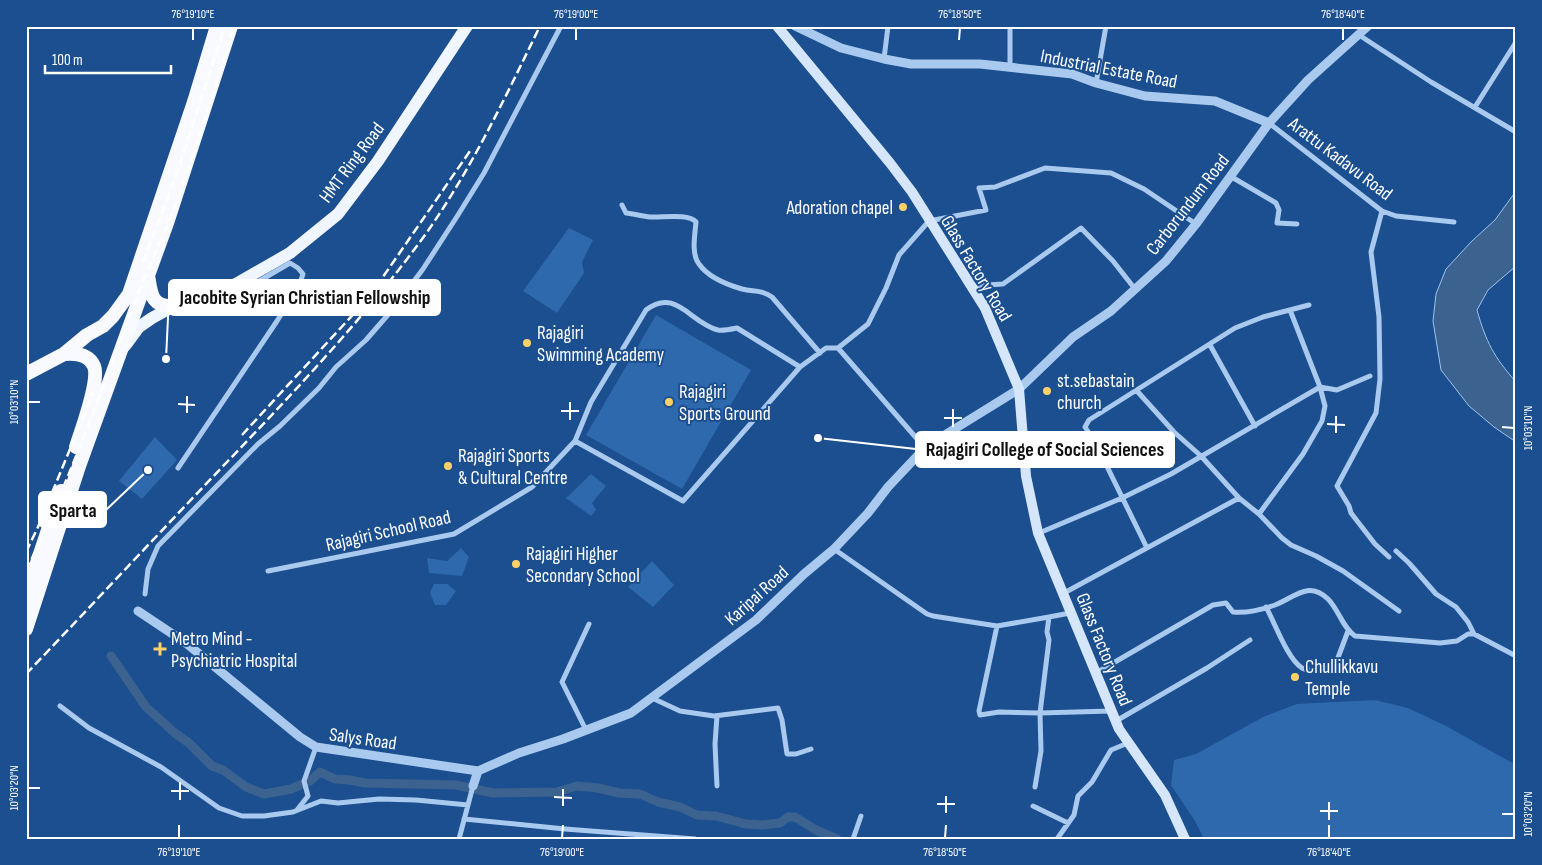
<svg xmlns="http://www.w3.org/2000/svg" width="1542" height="865" font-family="'Sofia Sans Condensed',sans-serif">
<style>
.green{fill:#2e69ad}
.water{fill:#3c6290;stroke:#9cc4f0}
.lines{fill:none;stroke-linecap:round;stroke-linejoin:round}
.canal{stroke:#3c6290;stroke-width:9}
.minor{stroke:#a9c9ee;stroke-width:5}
.tertiary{stroke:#a9c9ee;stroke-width:9}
.secondary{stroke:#d6e6fa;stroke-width:10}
.primary{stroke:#f0f6ff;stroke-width:12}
.trunk{stroke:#f8faff;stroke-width:14}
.rail{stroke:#fff;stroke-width:2.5;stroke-dasharray:9 4;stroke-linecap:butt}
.ticks{fill:none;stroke:#fff;stroke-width:2}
.poi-dot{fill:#ffd166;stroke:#1b4f8f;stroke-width:2}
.labels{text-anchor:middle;stroke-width:4;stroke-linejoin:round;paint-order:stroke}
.street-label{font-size:19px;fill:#fff;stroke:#1b4f8f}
.poi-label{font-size:19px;fill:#fff;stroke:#1b4f8f;text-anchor:start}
.leader{fill:none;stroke:#fff;stroke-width:2}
.callout-dot{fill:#fff;stroke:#1b4f8f;stroke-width:2}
.callout{fill:#fff;stroke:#fff;stroke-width:2}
.callout-label{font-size:20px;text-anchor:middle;font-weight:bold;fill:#111}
.neatline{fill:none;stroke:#fff;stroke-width:2}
.ticks-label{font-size:12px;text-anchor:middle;fill:#fff}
</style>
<rect width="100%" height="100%" fill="#1b4f8f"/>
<path class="green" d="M 569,228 L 593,240 L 582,262 L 584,273 L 557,313 L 523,291 Z
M 656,315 L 751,370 L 682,489 L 586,435 Z
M 155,437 L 177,460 L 142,499 L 119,481 Z
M 591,474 L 606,486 L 592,503 L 596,510 L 591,516 L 566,498 Z
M 461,548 L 469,557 L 462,576 L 429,573 L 427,558 L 447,561 Z
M 652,561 L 674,585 L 653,607 L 628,587 Z
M 434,584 L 447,584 L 456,591 L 446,605 L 435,605 L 430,593 Z
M 1375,700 L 1408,708 L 1446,726 L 1516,765 L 1516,839 L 1204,839 L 1195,821 L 1171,785 L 1174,760 L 1196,754 L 1263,717 L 1297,704 Z"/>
<path class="water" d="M 1516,191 L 1516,266 L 1488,290 L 1477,310 C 1486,342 1494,357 1516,382 L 1516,442 L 1494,427 L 1469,406 L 1441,370 L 1433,321 L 1436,294 L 1446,269 L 1472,241 L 1495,220 Z"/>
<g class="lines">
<path class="canal" d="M 111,656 L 146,707 L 176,734 L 189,743 L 212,766 L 223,770 L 246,787 L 264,794 L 291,789 L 310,781 L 320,772 L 335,779 L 350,780 L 365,783 L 456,785 L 493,793 L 557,792 L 577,786 L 598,788 L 619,793 L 640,794 L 658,802 L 680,807 L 697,815 L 716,816 L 746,824 L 763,825 L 780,823 L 788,817 L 795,817 L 816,830 L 837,839"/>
<path class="minor" d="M 1359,35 L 1431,82 L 1516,132
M 884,59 L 888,26
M 1010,67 L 1010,26
M 1096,83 L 1106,26
M 1475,107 L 1516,42
M 1269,123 L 1382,211 L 1396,216 L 1454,222
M 1230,176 L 1276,203 L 1279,210 L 1277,223 L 1297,224
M 622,205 L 626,213 C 634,214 642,216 650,217 C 662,218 688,213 696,222 C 695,234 691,254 699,264 C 708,277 728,285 742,289 C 754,292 760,289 772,297 L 820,353
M 1382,211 L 1371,252 L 1379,317 L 1380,379 L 1376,413 L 1337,486 L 1349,506 L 1351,513 L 1375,544 L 1389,557
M 971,286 L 1003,284 L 1081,228 L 1113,261 L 1135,289
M 1210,345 L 1255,426
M 838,348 L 868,324 L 886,288 L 899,255 L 929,221 L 986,210 L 979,188 L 995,187 L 1045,168 L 1111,173 L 1144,189 L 1196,224
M 1137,391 L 1174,432 L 1201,456 L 1239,498 L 1259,514 L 1282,538 L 1291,545 L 1316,556 L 1343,571 L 1399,611
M 575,441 L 683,501 L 800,367 L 826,348 L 838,348 L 925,448
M 178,468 L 277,321 L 299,286 L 303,274 L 298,268 L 290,263 L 254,284 L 241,284
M 1259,514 L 1303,454 L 1322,421 L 1325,406 L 1320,387 L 1290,310
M 1039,533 L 1122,498 L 1171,474 L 1320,387 L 1337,390 L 1370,376
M 1147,548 L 1096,444 L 1085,427 L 1089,420 L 1235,328 L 1263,317 L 1309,305
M 834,549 L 927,614 L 933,616 L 997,626 L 1049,617 L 1047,632 L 1049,640 L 1040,713 L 1041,751 L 1035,787
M 1396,551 L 1409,563 L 1436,594 L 1456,607 L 1468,622 L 1474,634
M 268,571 L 454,534 L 532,487 L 575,441 L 591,402 L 646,310 C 676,287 690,323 718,330 C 723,331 732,329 737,328 L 800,367
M 1064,593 L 1239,498
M 145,594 L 148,569 L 158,546 L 258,444 L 280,426 L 319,388 L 336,367 L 366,340 L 393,309 L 423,269 L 458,215 L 484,173 L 561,26
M 1266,607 C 1275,623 1287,658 1302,668 C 1312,674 1326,668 1336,663 L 1348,631
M 1049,617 L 1070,613
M 997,626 L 979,711 L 980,715 L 999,712 L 1040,713 L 1111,711
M 1096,673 L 1213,605 L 1226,603 L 1233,612 C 1247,613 1261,610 1275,605 C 1294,598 1308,580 1328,599 C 1339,610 1342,627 1355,636 L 1440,643 L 1457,641 L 1468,634 L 1474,634 L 1516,656
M 652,698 L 680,711 L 714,716 L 778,708 L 782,720 L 787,754 L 796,754 L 811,749
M 60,706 L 89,728 L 161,767 L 219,808 L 242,816 L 264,816 L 293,812 L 321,801 L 338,803 L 379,799 L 416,800 L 468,805
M 1116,721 L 1207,668 L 1250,640
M 586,730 L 562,682 L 589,624
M 717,786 L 715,744 L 717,716
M 1033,806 L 1068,823
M 297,810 L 308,796 L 304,781 L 316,747
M 464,819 L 565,829 L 695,839
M 459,839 L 473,786
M 853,839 L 861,816
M 1057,839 L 1074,815 L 1078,796 L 1092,782 L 1111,750 L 1128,743"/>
<path class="tertiary" d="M 795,26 L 841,48 L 884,59 L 911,64 L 980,64 L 1072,74 L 1096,83 L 1145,96 L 1215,101 L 1269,123
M 138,611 L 186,643 L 300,737 L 316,747 L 478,771
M 478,771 L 519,753 L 563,739 L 631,713 L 756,620 L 804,574 L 834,549 L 868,513 L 888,487 L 921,452 L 948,433 L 1019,389 L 1073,337 L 1111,311 L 1166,261 L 1196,224 L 1269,123 L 1308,80 L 1368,26
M 473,786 L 478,771"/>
<path class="secondary" d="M 777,26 L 890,163 L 912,192 L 985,308 L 1019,389 L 1026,476 L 1038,533 L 1119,729 L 1165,795 L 1185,839"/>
<path class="primary" d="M 125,346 L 139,327 L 152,318 L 174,306 L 236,284 L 290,253 L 338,214 L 378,161 L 467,26"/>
<path class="trunk" d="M 148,275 C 151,294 151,307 174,306
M 64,354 C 75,353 89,354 94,366 C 100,381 81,431 76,447
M 26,374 L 64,354 L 87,335 L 103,326 L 113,316 L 129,294 L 194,102 L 217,26
M 26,596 L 61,491
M 26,629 L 79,466 L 167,223 L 231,26"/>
<path class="rail" d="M 143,262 L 177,173 L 225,26
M 376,287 L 470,151
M 242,435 L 360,307
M 26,552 L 38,527 L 93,393
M 26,571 C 69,481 103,387 138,294 C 151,261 167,229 179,196 C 199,140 217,83 234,26
M 26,674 C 93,604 160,532 227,462 C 297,389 366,316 425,235 C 471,170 505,98 540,26"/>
</g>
<path class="ticks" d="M 193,40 L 193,28M 576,40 L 576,28M 959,40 L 960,28M 1343,40 L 1343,28M 28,402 L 40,402M 178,404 L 195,405M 561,411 L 579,411M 187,413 L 187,396M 944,418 L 962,418M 570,420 L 570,402M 1327,424 L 1345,425M 953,427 L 953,409M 1502,427 L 1514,428M 1336,433 L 1336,416M 28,788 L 40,788M 171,791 L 189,791M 554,797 L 572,798M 180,800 L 180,782M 937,804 L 955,804M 563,806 L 563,789M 1320,811 L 1338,811M 946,813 L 946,796M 1502,814 L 1514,814M 1329,820 L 1329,802M 179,838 L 179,825M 562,838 L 563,825M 945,838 L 946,825M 1329,838 L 1329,825"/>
<g class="poi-dot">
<circle cx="903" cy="207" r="5"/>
<circle cx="527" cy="343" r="5"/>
<circle cx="1047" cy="391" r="5"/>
<circle cx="669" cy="402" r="5"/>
<circle cx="448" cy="466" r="5"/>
<circle cx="516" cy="564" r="5"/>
<path d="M157.5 641.5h5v5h5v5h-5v5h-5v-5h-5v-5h5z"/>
<circle cx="1295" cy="677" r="5"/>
</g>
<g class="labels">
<g class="street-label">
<text transform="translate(1109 68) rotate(11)" y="7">Industrial Estate Road</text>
<text transform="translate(1341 158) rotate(37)" y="7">Arattu Kadavu Road</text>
<text transform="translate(351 162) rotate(-53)" y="7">HMT Ring Road</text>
<text transform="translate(1187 204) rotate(-52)" y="7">Carborundum Road</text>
<text transform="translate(977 268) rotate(59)" y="7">Glass Factory Road</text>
<text transform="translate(388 530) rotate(-13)" y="7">Rajagiri School Road</text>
<text transform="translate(756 595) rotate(-42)" y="7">Karipai Road</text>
<text transform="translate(1105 649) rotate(68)" y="7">Glass Factory Road</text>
<text transform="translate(363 738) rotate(8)" y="7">Salys Road</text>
</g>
<g class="poi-label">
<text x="893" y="214" text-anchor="end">Adoration chapel</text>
<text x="537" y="339">Rajagiri<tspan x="537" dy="22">Swimming Academy</tspan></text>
<text x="1057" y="387">st.sebastain<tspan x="1057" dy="22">church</tspan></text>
<text x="679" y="398">Rajagiri<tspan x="679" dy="22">Sports Ground</tspan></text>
<text x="458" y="462">Rajagiri Sports<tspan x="458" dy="22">&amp; Cultural Centre</tspan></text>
<text x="526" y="560">Rajagiri Higher<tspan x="526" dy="22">Secondary School</tspan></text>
<text x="171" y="645">Metro Mind -<tspan x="171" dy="22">Psychiatric Hospital</tspan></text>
<text x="1305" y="673">Chullikkavu<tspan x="1305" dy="22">Temple</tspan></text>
</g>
</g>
<path class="leader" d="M166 359L169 297M818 438L916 449M148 470L106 510"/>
<g class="callout-dot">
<circle cx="166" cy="359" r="5"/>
<circle cx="818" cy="438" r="5"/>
<circle cx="148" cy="470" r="5"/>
</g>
<g class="callout">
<rect x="169" y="280" width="271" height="35" rx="5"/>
<rect x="916" y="432" width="258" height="35" rx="5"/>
<rect x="39" y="492" width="67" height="35" rx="5"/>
</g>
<g class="callout-label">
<text x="305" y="304">Jacobite Syrian Christian Fellowship</text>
<text x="1045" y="456">Rajagiri College of Social Sciences</text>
<text x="73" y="517">Sparta</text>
</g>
<rect width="1542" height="865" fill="none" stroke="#1b4f8f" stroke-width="55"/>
<path d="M45 65v8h126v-8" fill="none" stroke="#ffffff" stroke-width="2.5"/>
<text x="52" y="65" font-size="15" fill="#ffffff" stroke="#1b4f8f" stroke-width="4" paint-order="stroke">100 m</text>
<rect x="28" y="28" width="1486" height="810" class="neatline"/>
<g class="ticks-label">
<text x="193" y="18">76°19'10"E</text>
<text x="576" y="18">76°19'00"E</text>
<text x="960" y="18">76°18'50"E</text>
<text x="1343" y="18">76°18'40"E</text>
<text transform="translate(14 402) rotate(-90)" y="4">10°03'10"N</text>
<text transform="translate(1528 428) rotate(-90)" y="4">10°03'10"N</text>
<text transform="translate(14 788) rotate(-90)" y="4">10°03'20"N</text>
<text transform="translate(1528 814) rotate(-90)" y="4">10°03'20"N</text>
<text x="179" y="856">76°19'10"E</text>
<text x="562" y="856">76°19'00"E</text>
<text x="945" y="856">76°18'50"E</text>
<text x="1329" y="856">76°18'40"E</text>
</g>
</svg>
